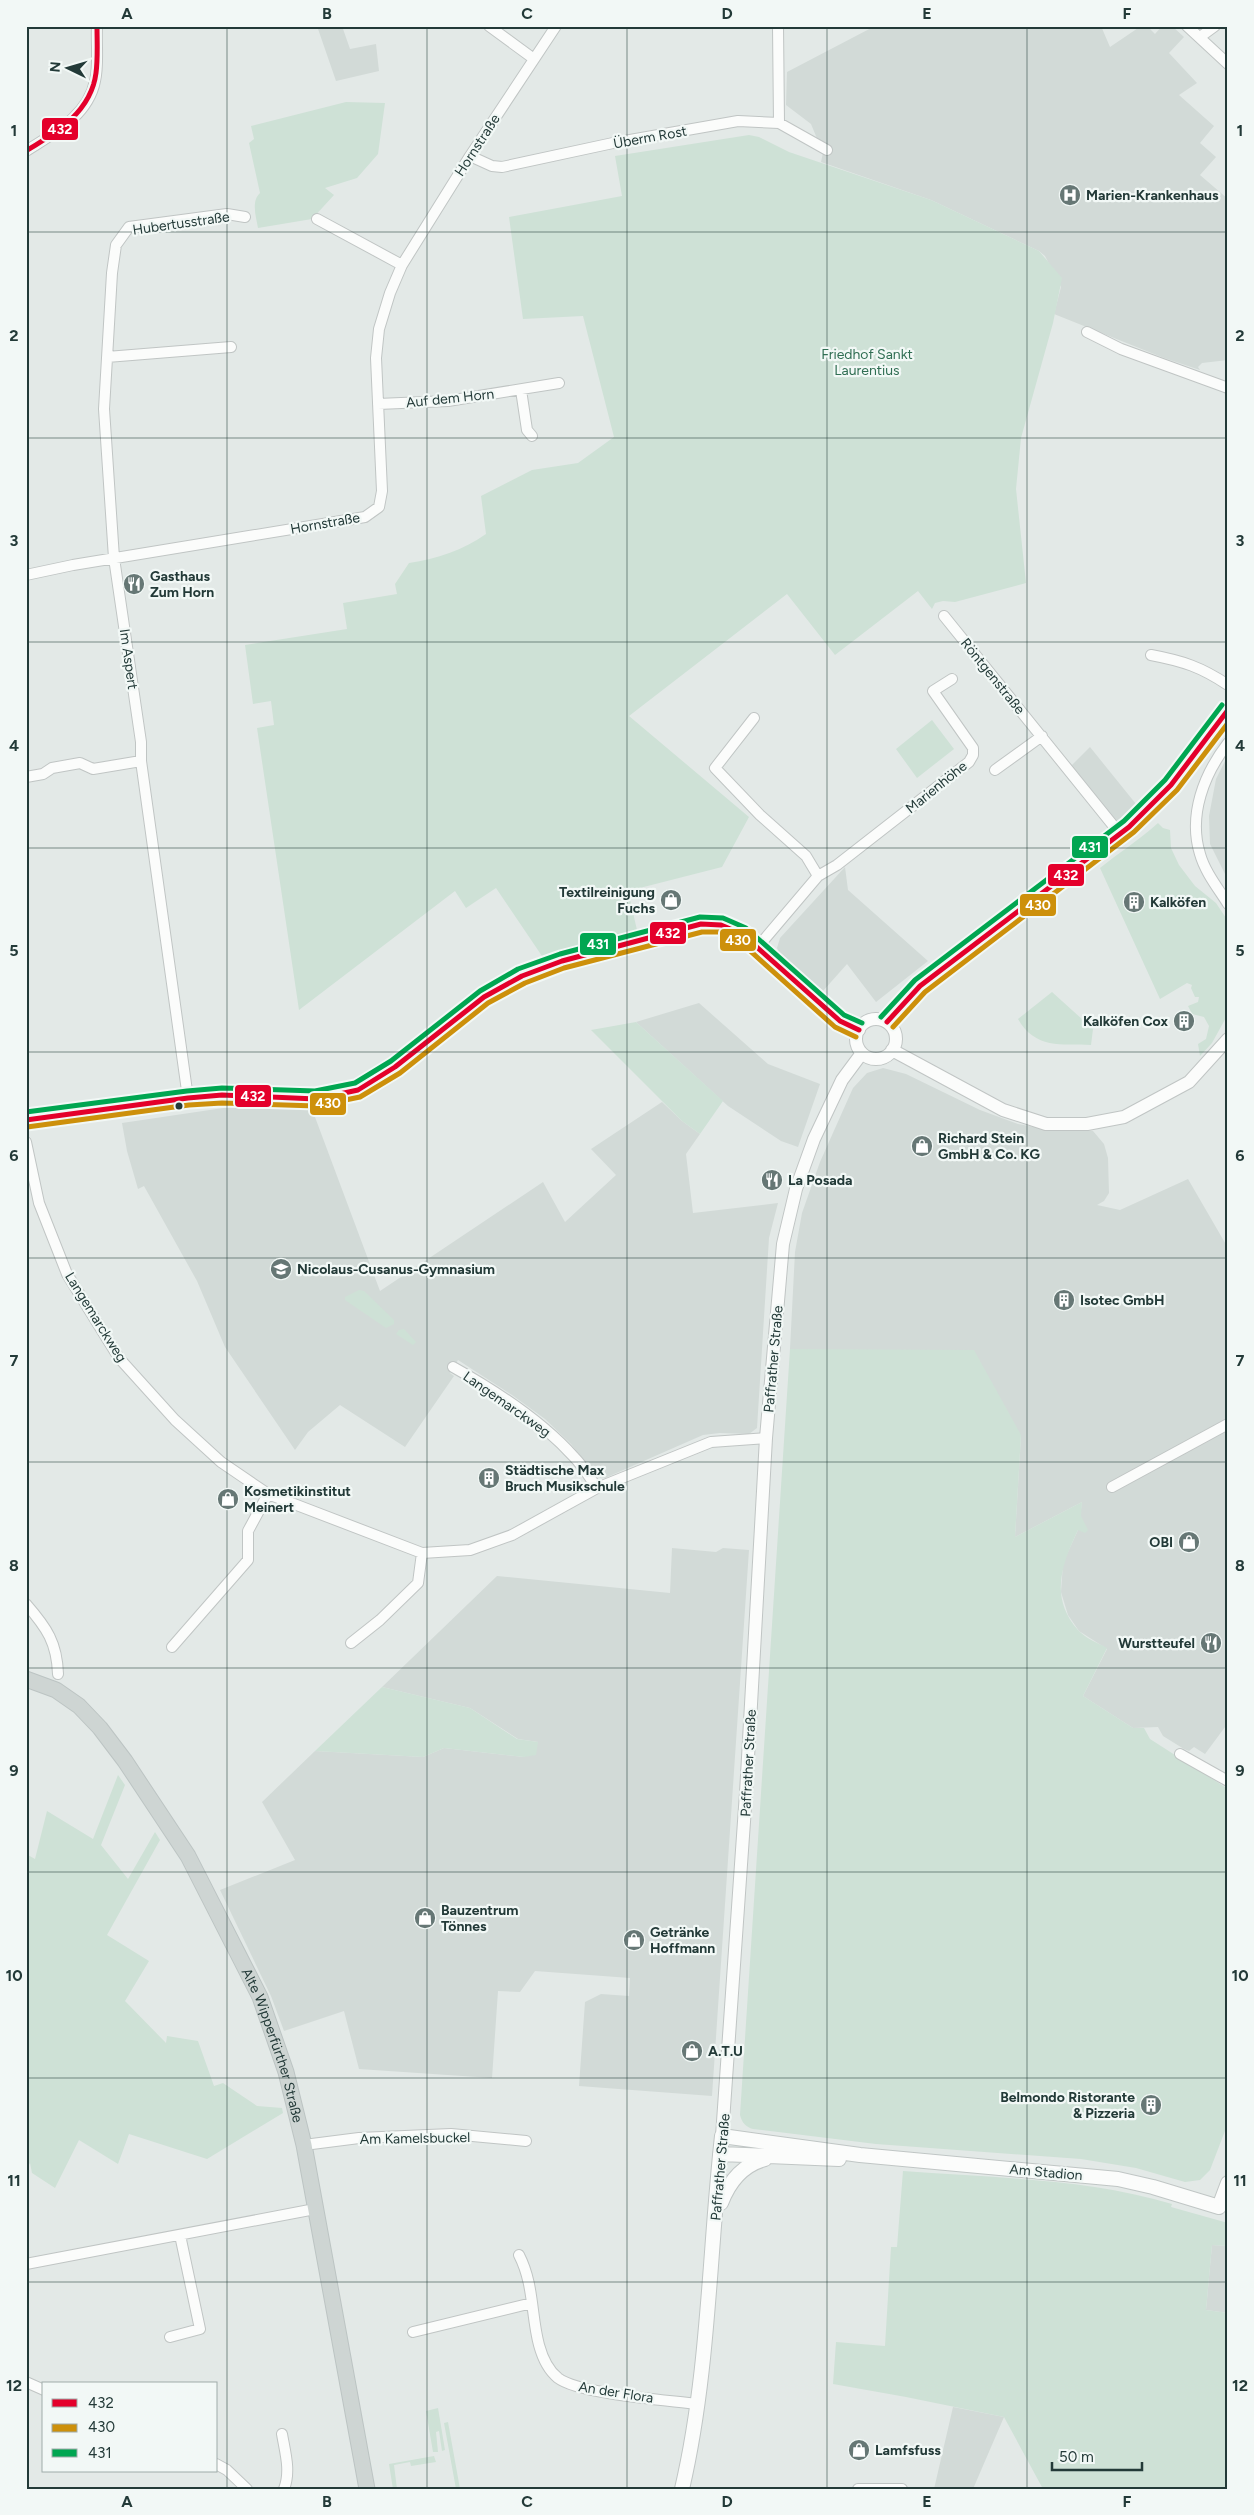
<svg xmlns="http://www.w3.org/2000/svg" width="1254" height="2515" font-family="Figtree,sans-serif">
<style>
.built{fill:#d2dad7}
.green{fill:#cee1d6}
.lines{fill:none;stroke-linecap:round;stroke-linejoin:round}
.minor-casing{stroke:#c0c5c4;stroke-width:12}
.tertiary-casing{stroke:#c0c5c4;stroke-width:14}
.secondary-casing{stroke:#c0c6c5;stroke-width:16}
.primary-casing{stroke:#bcc4c3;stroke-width:17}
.minor{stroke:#fbfcfb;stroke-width:10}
.tertiary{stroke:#fbfcfb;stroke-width:12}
.secondary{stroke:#fbfcfb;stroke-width:14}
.primary{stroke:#ced5d3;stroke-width:15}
.bus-1-casing{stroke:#f2f8f6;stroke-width:9}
.bus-2-casing{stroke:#f2f8f6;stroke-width:9}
.bus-3-casing{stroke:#f2f8f6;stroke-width:9}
.bus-1{stroke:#e4002b;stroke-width:5}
.bus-2{stroke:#cd900b;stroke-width:5}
.bus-3{stroke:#00a651;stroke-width:5}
.grid{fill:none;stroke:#233a38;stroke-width:1;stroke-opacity:0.55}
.bus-dot{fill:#233a38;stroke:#f2f8f6;stroke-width:2}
.labels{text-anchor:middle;stroke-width:4.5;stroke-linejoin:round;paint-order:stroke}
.street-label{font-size:14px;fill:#233a38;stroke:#f2f8f6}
.poi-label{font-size:14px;font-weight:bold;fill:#233a38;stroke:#f2f8f6;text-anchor:start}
.park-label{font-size:14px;fill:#306e53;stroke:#f2f8f6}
.line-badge{stroke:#f2f8f6;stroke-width:2}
.badge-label{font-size:14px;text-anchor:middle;font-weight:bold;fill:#fff}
.neatline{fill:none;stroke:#233a38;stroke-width:2}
.grid-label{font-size:16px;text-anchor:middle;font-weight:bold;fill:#233a38}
</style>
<rect width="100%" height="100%" fill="#e3e9e7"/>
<path class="built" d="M 317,26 L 342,26 L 350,49 L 376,44 L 379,71 L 336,81 Z
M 875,26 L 1101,26 L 1110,47 L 1141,26 L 1147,26 L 1155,34 L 1162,26 L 1172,26 L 1184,37 L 1169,53 L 1197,83 L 1179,95 L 1214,126 L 1200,143 L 1216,157 L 1200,175 L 1228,199 L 1228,360 L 1202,363 L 1198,367 L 1200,370 L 1164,358 L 1054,314 L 1061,287 L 1045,256 L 1039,251 L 931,200 L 821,162 L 823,153 L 811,124 L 786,105 L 787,72 Z
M 1090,747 L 1136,804 L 1116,822 L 1071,766 Z
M 1228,755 L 1228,880 L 1210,844 L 1209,816 L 1216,779 Z
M 845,867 L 848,890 L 928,961 L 876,1002 L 847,964 L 823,991 L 781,956 L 777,948 L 780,938 Z
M 699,1003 L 768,1064 L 820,1084 L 798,1147 L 781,1141 L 728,1106 L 636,1022 Z
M 883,1068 L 906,1074 L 980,1110 L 1018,1124 L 1057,1131 L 1093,1131 L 1104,1144 L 1108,1158 L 1109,1193 L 1104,1201 L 1097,1205 L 1120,1210 L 1188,1179 L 1228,1248 L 1228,1723 L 1205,1754 L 1194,1747 L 1189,1751 L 1184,1749 L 1163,1736 L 1158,1727 L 1133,1728 L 1083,1696 L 1107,1649 L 1079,1631 L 1068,1615 L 1061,1592 L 1063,1563 L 1078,1530 L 1082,1502 L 1015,1537 L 1021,1435 L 790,1349 L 795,1252 L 802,1213 L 820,1162 L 853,1088 L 867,1073 Z
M 662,1102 L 682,1121 L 700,1134 L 686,1154 L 693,1213 L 778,1203 L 769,1238 L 757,1428 L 749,1434 L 720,1433 L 703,1435 L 605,1478 L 596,1477 L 571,1444 L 545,1419 L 512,1395 L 458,1360 L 450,1373 L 454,1376 L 405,1447 L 340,1405 L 308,1432 L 295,1450 L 225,1347 L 197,1281 L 144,1186 L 138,1189 L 127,1151 L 122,1123 L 230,1107 L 312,1109 L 380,1291 L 543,1182 L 565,1222 L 616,1175 L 591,1149 Z
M 672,1548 L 716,1552 L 723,1548 L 749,1550 L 712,2096 L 579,2086 L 585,2002 L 601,1994 L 629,1996 L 630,1978 L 535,1971 L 520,1992 L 498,1991 L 492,2078 L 359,2069 L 344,2011 L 284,2031 L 271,1996 L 220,1890 L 295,1860 L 262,1802 L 315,1751 L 423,1757 L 444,1748 L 524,1757 L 538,1742 L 518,1739 L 470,1708 L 382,1687 L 497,1576 L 670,1593 Z
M 1212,2245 L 1228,2246 L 1228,2313 L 1206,2310 Z
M 953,2407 L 1004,2417 L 973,2489 L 934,2489 Z"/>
<path class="green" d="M 346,102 L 385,103 L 378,154 L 357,178 L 325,188 L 334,195 L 312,219 L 258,228 C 256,217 251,201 260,193 L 249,143 L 254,139 L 251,126 Z
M 749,135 L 759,137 L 789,152 L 931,200 L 1039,251 L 1062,278 L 1053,323 L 1021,438 L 1016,489 L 1026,583 L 955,602 L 943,601 L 935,603 L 932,609 L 918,591 L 835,655 L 787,594 L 629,716 L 749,817 L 722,867 L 628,891 L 637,930 L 596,940 L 544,959 L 496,888 L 466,908 L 455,891 L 299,1010 L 257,728 L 274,725 L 271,701 L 253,704 L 245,645 L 347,629 L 343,603 L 397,594 L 395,584 L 409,563 C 437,559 463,550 486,534 L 481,496 L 532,470 L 578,463 L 614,437 L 583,316 L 523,319 L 509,217 L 622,196 L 615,156 Z
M 932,720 L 954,749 L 917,778 L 896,749 Z
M 1158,823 L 1163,828 L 1170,830 L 1171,848 L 1179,865 L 1195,886 L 1216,903 L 1228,921 L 1228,1014 L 1212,1043 L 1200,1056 L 1198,1044 L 1206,1039 L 1209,1026 L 1204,1017 L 1192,1014 L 1188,1006 L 1198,1002 L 1199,997 L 1195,997 L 1191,988 L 1192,985 L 1187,983 L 1160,999 L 1100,868 C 1120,852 1139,840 1158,823 Z
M 1052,992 L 1093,1029 L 1091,1045 C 1061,1044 1035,1049 1018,1019 Z
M 636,1022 L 723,1101 L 700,1134 L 682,1121 L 591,1030 Z
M 359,1290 L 364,1291 L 394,1320 L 394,1324 L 386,1328 L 345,1300 L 345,1297 Z
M 404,1329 L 416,1342 L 413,1345 L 396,1334 L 399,1330 Z
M 790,1349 L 974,1350 L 1021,1435 L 1015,1537 L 1082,1502 L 1081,1516 L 1088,1530 L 1085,1533 L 1078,1530 C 1062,1564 1049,1597 1078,1630 C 1085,1638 1098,1643 1107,1648 L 1083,1696 L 1133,1728 L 1144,1728 L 1150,1739 L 1228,1789 L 1228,2123 L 1210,2170 L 1200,2180 L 1185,2182 L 1136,2168 L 1081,2159 L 876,2144 L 753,2129 C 746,2127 742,2123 740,2115 Z
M 382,1687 L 470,1708 L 517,1739 L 538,1742 L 536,1755 L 524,1757 L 444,1748 L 423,1757 L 315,1751 Z
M 118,1775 L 125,1785 L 101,1845 L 128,1879 L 155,1832 L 160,1840 L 107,1935 L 149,1961 L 125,2001 L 166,2043 L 167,2036 L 198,2041 L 214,2086 L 223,2083 L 257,2106 L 282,2108 L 283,2113 L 207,2159 L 129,2134 L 118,2164 L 79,2140 L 55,2188 L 32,2173 L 30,2163 L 26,2170 L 26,1854 L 35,1859 L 47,1811 L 93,1839 Z
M 903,2171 C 993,2178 1085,2178 1172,2204 L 1171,2207 L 1228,2223 L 1228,2246 L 1212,2245 L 1206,2310 L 1228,2313 L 1228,2489 L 1043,2489 L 1004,2417 L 906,2397 L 833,2384 L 836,2342 L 885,2346 L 891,2247 L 897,2247 Z
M 438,2408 L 445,2450 L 442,2451 L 439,2431 L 436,2432 L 438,2452 L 433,2452 L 426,2411 Z
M 448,2422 L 460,2489 L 456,2489 L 444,2423 Z
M 434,2456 L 436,2462 L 411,2466 L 410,2462 L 394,2465 L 397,2489 L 393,2489 L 389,2464 Z"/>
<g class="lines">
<g class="minor-casing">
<path id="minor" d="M 489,26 L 534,59
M 778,26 L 779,123
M 1187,26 L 1228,64
M 1200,37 L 1215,26
M 26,151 C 54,133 88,116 95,81 C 99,64 96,44 97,26
M 470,156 L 492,166 L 502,167 L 613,143 L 738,121 L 779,123 L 827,150
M 317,219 L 402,265
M 1087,332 L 1121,349 L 1228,388
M 107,357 L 231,347
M 521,390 L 527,430 L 532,436
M 378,404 L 448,401 L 559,383
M 26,575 L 73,565 L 365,517 L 379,507 L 382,491 L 376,358 L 379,329 L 390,293 L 402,265 L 470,156 L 556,26
M 944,616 L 1120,834
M 1151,655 C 1183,661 1201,667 1228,685
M 754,718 L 715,768 L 760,815 L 806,856 L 818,876 L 757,948
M 1228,743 C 1204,774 1188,815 1200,854 C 1205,872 1218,888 1228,904
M 995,770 L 1042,736
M 26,777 L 43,774 L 52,768 L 80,763 L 93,769 L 141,761
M 818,876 L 837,865 L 969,762 L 973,755 L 973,748 L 933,691 L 952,679
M 887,1022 L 920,986 L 1129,827 L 1171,785 L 1228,710
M 188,1098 L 141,761 L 141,742 L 114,558 L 104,409 L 112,273 L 116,245 L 129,227 L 227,214 L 245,217
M 26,1142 L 39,1203 L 67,1274 L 119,1358 L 175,1420 L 221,1462 L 268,1494 L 422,1553 L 470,1550 L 512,1535 L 597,1488 L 711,1442 L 766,1438
M 453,1367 C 496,1391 541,1420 574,1457 C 583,1466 590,1478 597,1488
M 1112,1487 L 1228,1424
M 26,1604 C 47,1628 57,1643 58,1674
M 351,1643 L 380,1620 L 418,1583 L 422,1553
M 172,1647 L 248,1560 L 248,1531 L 268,1494
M 1180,1754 L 1228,1781
M 304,2145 L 359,2138 L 451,2134 L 526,2141
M 519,2255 C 534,2284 531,2315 539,2345 C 542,2356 548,2370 558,2378 C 579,2394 666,2400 697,2404
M 26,2264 L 315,2209
M 413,2332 L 532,2303
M 170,2337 L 200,2329 L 180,2235
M 26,2382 L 44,2390
M 282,2434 C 285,2452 291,2471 284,2489
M 216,2464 L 227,2470 L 247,2489
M 858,2489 L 902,2489"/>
</g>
<g class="tertiary-casing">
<path id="tertiary" d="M856 1039a20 20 0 1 1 40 0a20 20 0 1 1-40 0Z
M 892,1050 L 1003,1110 L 1046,1124 L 1087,1124 L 1124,1117 L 1189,1082 L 1228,1039
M 26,1120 L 188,1098 L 222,1095 L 316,1099 L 358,1090 L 395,1067 L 484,997 L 522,976 L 562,961 L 701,924 L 721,925 L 742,934 L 840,1021 L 859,1030
M 722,2136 L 746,1793 L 766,1438 L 783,1244 L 796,1189 L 814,1139 L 842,1080 L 862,1053"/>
</g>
<g class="secondary-casing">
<path id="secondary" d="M 720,2154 L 839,2159
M 721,2203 C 729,2182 742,2165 765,2159
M 682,2489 C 709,2373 709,2254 722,2136 L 860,2155 L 1118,2179 L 1153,2187 L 1219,2207 L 1228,2183"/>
</g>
<g class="primary-casing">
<g id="primary">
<path id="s1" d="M 26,1679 L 56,1690 L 79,1706 L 100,1728 L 125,1761 L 188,1856 L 260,1997 L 286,2072 L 304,2145 L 367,2489"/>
</g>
</g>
<use href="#minor" class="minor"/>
<use href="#tertiary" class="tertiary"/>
<use href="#secondary" class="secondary"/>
<use href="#primary" class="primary"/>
<g class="bus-1-casing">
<path id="bus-1" d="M 26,151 C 57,132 91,112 96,73 C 98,58 97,42 97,26
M 887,1022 L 920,986 L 1129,827 L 1171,785 L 1228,710
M 26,1120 L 188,1098 L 222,1095 L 316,1099 L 358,1090 L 395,1067 L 484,997 L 522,976 L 562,961 L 701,924 L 721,925 L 742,934 L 840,1021 L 859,1030"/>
</g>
<g class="bus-2-casing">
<path id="bus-2" d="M 893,1027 L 925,992 L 1134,832 L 1177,790 L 1228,723
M 27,1127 L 189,1105 L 222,1103 L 316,1106 L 360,1097 L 400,1073 L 488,1003 L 525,983 L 564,968 L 702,932 L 719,932 L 738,940 L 835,1027 L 856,1037"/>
</g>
<g class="bus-3-casing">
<path id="bus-3" d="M 881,1017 L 915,980 L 1124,821 L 1165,780 L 1222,705
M 26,1112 L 187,1091 L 222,1088 L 315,1091 L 355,1083 L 391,1061 L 480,991 L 518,969 L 560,954 L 700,917 L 723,918 L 746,928 L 844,1015 L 862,1023"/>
</g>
<use href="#bus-1" class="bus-1"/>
<use href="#bus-2" class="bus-2"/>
<use href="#bus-3" class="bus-3"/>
</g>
<path class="grid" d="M 227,26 L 227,2489M 427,26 L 427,2489M 627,26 L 627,2489M 827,26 L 827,2489M 1027,26 L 1027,2489M 26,232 L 1228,232M 26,438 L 1228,438M 26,642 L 1228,642M 26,848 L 1228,848M 26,1052 L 1228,1052M 26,1258 L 1228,1258M 26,1462 L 1228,1462M 26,1668 L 1228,1668M 26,1872 L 1228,1872M 26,2078 L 1228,2078M 26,2282 L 1228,2282"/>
<defs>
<g id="hospital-disc" transform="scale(1.125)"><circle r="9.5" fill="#667775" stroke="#f2f8f6"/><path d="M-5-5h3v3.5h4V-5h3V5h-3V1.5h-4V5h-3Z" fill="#fff"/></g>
<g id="restaurant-disc" transform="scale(1.125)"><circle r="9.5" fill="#667775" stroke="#f2f8f6"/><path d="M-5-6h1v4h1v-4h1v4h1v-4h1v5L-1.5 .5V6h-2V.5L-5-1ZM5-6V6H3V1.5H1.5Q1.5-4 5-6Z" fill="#fff"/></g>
<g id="shop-disc" transform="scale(1.125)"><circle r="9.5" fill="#667775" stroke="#f2f8f6"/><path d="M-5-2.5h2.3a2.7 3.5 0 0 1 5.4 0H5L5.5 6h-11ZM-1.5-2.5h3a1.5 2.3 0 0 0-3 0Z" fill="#fff"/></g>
<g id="building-disc" transform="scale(1.125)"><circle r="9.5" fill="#667775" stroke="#f2f8f6"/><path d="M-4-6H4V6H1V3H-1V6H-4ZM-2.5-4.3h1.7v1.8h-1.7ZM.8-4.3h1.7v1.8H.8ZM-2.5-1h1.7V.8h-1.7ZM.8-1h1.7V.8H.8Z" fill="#fff"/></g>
<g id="school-disc" transform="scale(1.125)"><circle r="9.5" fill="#667775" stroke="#f2f8f6"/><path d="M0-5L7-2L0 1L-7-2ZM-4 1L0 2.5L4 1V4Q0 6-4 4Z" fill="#fff"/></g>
</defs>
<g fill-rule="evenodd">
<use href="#hospital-disc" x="1070" y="195"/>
<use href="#restaurant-disc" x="134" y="584"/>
<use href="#shop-disc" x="671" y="900"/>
<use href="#building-disc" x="1134" y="902"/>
<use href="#building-disc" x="1184" y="1021"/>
<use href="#shop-disc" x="922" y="1146"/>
<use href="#restaurant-disc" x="772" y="1180"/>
<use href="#school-disc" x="281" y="1269"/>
<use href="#building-disc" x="1064" y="1300"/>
<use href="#building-disc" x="489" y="1478"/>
<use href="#shop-disc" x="228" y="1499"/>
<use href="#shop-disc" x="1189" y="1542"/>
<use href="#restaurant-disc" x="1211" y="1643"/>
<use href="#shop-disc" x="425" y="1918"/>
<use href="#shop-disc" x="634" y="1940"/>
<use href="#shop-disc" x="692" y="2051"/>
<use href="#building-disc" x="1151" y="2105"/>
<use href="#shop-disc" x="859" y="2450"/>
</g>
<circle class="bus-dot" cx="179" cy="1106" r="4.5"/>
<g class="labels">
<g class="street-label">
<text transform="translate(650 137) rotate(-10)" y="5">Überm Rost</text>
<text transform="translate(477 145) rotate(-57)" y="5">Hornstraße</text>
<text transform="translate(181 223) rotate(-8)" y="5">Hubertusstraße</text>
<text transform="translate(450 398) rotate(-6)" y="5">Auf dem Horn</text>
<text transform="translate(325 523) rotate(-10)" y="5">Hornstraße</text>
<text transform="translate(129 659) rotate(82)" y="5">Im Aspert</text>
<text transform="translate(993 676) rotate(51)" y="5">Röntgenstraße</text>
<text transform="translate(936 787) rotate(-39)" y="5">Marienhöhe</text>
<text transform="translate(96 1317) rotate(58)" y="5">Langemarckweg</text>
<text transform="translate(773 1359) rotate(-85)" y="5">Paffrather Straße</text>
<text transform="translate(507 1404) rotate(35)" y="5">Langemarckweg</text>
<text transform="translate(748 1763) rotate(-87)" y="5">Paffrather Straße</text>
<text dy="5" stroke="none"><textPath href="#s1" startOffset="454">Alte Wipperfürther Straße</textPath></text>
<text transform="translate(415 2138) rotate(-1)" y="5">Am Kamelsbuckel</text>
<text transform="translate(720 2167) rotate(-85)" y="5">Paffrather Straße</text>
<text transform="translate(1046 2172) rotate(5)" y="5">Am Stadion</text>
<text transform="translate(616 2392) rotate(9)" y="5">An der Flora</text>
</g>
<g class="poi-label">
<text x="1086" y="200">Marien-Krankenhaus</text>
<text x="150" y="581">Gasthaus<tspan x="150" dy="16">Zum Horn</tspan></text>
<text x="655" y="897" text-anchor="end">Textilreinigung<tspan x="655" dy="16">Fuchs</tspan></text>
<text x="1150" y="907">Kalköfen</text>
<text x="1168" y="1026" text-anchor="end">Kalköfen Cox</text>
<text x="938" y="1143">Richard Stein<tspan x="938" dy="16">GmbH &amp; Co. KG</tspan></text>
<text x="788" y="1185">La Posada</text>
<text x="297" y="1274">Nicolaus-Cusanus-Gymnasium</text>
<text x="1080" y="1305">Isotec GmbH</text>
<text x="505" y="1475">Städtische Max<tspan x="505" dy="16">Bruch Musikschule</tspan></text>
<text x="244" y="1496">Kosmetikinstitut<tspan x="244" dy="16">Meinert</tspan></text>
<text x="1173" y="1547" text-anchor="end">OBI</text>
<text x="1195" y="1648" text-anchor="end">Wurstteufel</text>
<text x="441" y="1915">Bauzentrum<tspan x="441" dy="16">Tönnes</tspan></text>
<text x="650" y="1937">Getränke<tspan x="650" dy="16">Hoffmann</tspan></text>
<text x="708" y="2056">A.T.U</text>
<text x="1135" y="2102" text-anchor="end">Belmondo Ristorante<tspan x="1135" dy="16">&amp; Pizzeria</tspan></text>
<text x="875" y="2455">Lamfsfuss</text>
</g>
<g class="park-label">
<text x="867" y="359">Friedhof Sankt<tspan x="867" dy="16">Laurentius</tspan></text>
</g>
</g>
<g class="line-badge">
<rect x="41" y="117" width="38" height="24" rx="5" fill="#e4002b"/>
<rect x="1071" y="835" width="38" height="24" rx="5" fill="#00a651"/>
<rect x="1047" y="863" width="38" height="24" rx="5" fill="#e4002b"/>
<rect x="1019" y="893" width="38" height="24" rx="5" fill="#cd900b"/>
<rect x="649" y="921" width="38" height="24" rx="5" fill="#e4002b"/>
<rect x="719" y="928" width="38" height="24" rx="5" fill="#cd900b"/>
<rect x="579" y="932" width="38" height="24" rx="5" fill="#00a651"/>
<rect x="234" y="1084" width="38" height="24" rx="5" fill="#e4002b"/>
<rect x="309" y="1092" width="38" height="24" rx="5" fill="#cd900b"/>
</g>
<g class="badge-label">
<text x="60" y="134">432</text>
<text x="1090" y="852">431</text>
<text x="1066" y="880">432</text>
<text x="1038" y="910">430</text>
<text x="668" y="938">432</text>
<text x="738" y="945">430</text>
<text x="598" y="949">431</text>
<text x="253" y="1101">432</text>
<text x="328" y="1108">430</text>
</g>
<rect width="1254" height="2515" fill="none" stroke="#f2f8f6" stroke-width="55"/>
<rect x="42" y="2382" width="175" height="90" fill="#f2f8f6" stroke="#9facaa"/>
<rect x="52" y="2399" width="25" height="8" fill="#e4002b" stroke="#9facaa"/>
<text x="88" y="2408" font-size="15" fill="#233a38">432</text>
<rect x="52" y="2424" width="25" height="8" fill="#cd900b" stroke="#9facaa"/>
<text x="88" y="2432" font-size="15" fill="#233a38">430</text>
<rect x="52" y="2449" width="25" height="8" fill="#00a651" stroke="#9facaa"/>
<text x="88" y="2458" font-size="15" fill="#233a38">431</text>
<g transform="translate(68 68) rotate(275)" stroke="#f2f8f6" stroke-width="4" paint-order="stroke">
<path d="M0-4L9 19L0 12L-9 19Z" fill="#233a38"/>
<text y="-8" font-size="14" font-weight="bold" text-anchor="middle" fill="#233a38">N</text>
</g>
<path d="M1052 2462v8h90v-8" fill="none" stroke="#233a38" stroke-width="2.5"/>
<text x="1059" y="2462" font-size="15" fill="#233a38" stroke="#f2f8f6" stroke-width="4" paint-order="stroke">50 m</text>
<rect x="28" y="28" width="1198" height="2460" class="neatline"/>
<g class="grid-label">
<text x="127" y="19">A</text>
<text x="327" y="19">B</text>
<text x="527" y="19">C</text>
<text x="727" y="19">D</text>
<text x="927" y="19">E</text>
<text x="1127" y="19">F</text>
<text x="14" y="136">1</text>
<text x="1240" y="136">1</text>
<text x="14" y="341">2</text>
<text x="1240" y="341">2</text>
<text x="14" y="546">3</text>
<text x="1240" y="546">3</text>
<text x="14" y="751">4</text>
<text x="1240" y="751">4</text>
<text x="14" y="956">5</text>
<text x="1240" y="956">5</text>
<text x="14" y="1161">6</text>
<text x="1240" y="1161">6</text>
<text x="14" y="1366">7</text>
<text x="1240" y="1366">7</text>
<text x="14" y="1571">8</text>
<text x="1240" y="1571">8</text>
<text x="14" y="1776">9</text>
<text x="1240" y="1776">9</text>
<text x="14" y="1981">10</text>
<text x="1240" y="1981">10</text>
<text x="14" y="2186">11</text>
<text x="1240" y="2186">11</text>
<text x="14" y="2391">12</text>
<text x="1240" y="2391">12</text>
<text x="127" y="2507">A</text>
<text x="327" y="2507">B</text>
<text x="527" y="2507">C</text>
<text x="727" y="2507">D</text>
<text x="927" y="2507">E</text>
<text x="1127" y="2507">F</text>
</g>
</svg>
